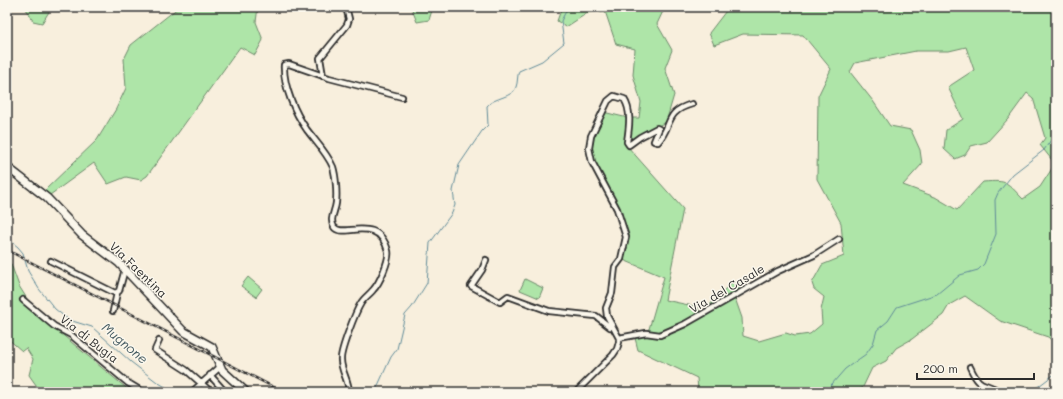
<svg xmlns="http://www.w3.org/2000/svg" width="1063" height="399" font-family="Mali,sans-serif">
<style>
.green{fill:#aee5a8;stroke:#6c886a;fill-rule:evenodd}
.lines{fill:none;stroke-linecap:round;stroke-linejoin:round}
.stream{stroke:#5f8a98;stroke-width:1}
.minor-casing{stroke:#2b2b2b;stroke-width:8}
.primary-casing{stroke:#2b2b2b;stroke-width:10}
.minor{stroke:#fbf7ec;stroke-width:4.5}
.primary{stroke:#fbf7ec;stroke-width:7}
.rail-casing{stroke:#2b2b2b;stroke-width:2.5}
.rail{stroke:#fbf7ec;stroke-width:1;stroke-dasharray:3;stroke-linecap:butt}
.labels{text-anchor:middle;stroke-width:3;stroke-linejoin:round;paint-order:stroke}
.street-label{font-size:12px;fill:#2b2b2b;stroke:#fbf7ec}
.water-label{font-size:13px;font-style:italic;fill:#455b62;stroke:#fbf7ec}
</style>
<rect width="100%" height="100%" fill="#f8efdd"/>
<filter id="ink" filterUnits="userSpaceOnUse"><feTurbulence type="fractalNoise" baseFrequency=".025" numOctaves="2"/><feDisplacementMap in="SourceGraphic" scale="8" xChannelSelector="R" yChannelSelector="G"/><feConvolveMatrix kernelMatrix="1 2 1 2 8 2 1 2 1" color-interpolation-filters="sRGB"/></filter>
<g filter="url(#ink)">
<path class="green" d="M 25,7 L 52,7 L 42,23 L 33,21 Z
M 179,7 L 258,7 L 256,22 L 263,40 L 255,55 L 240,47 L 147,176 L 141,180 L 126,177 L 108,184 L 94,163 L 50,195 L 45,190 L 97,140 L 116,109 L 126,88 L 124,59 L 131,45 Z
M 411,7 L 433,7 L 429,20 L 417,22 Z
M 562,7 L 665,7 L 657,24 L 672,50 L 665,68 L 674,95 L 666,122 L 634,138 L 628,147 L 683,209 L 665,300 L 698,307 L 699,311 L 702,313 L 731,283 L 741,281 L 744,290 L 736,297 L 736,301 L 742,318 L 743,336 L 759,341 L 786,333 L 795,336 L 810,334 L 822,324 L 821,310 L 824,297 L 814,289 L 812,283 L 822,265 L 844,256 L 841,223 L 817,179 L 818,96 L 831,69 L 803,35 L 743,34 L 714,45 L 709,33 L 729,7 L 1056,7 L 1056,344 L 1048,337 L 1000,321 L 965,296 L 949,305 L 943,315 L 912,339 L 896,348 L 886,361 L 872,368 L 863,387 L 857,392 L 698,392 L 697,378 L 638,350 L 634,334 L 649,329 L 664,277 L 621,259 L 626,237 L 617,209 L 592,162 L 591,136 L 603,112 L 628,118 L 639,118 L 641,102 L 633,75 L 635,49 L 616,44 L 605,11 L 589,12 L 566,27 L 557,21 ZM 966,47 L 974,70 L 948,87 L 963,119 L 946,130 L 944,149 L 955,159 L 965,155 L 971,146 L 987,142 L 1008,119 L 1027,93 L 1033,98 L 1045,138 L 1040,145 L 1052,160 L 1053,167 L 1040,187 L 1023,199 C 1006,182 1009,180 983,182 L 957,210 L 935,197 L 903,185 L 922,164 L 920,150 L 911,130 L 890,126 L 873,101 L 850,72 L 855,63 L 916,51 L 949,51 Z
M 7,262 L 11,264 L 19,286 L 29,302 L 58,331 L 131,392 L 41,392 L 29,375 L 33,359 L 26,348 L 22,351 L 7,338 Z
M 248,277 L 262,289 L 256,297 L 241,286 Z
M 525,279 L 543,288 L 539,298 L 520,290 Z"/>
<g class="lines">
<path class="stream" d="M 7,238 L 18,247 L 23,253 L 28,271 L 39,289 L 55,309 L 69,320 L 92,327 L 131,362 L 157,382 L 174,392
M 375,392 L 391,357 L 397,349 L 405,315 L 412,307 L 427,283 L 430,243 L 452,213 L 455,205 L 453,191 L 459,165 L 482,131 L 488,125 L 487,106 C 494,97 513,98 516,87 C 518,82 517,76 519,71 L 542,61 L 564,43 L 561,21 L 568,7
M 825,392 L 845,369 L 866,354 L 873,344 L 877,330 L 888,321 L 897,307 L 937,294 L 960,275 L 978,270 L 984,264 L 996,234 L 995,200 L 998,193 L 1013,174 L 1044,150 L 1051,140 L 1056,128
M 1031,392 L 1056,373"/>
<g class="minor-casing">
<path id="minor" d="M 323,76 L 320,58 L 347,25 L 349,19 L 346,7
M 486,260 L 482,270 L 471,286 L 500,302 L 508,296 L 549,311 L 596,316 L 610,327
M 51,261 L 115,293 L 119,291 L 125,269
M 23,300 L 54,326 L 71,335 L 128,383 L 143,392
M 113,311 L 117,293
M 619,338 L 646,333 L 660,335 L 685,324 L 778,271 L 814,255 L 839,239
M 159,341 L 155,350 L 186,370 L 211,392
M 970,367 C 981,391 983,380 1000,392
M 210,375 L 225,392
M 192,392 L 220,367
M 349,392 C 349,381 341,371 341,360 C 340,351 356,311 361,303 C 364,298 369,295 373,290 C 379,284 390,260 388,251 C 378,213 342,239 334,227 C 329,219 335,212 336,203 C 337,193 336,177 333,167 C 327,153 316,142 307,130 C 295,113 283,86 284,65 L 289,64 L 329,78 L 402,97
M 576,392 L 613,355 L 617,349 L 619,342 L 619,338 L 607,316 L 606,308 L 612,293 L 615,267 L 621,259 L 626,237 L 617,209 L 592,162 L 589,148 L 591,136 L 608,101 L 614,96 L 624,99 C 632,111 629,128 627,142 L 629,145 L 640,137 L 657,128 L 659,129 L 654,141 L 658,142 C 673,125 664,112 692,104"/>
</g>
<g class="primary-casing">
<path id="primary" d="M 7,167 L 47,198 L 82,235 L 119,263 L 183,331 L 212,347 L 222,370 L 246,392"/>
</g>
<use href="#minor" class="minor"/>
<use href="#primary" class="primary"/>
<g class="rail-casing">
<path id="rail" d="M 7,250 L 283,392"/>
</g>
<use href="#rail" class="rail"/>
</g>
</g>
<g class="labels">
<g class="street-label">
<text transform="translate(138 270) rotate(44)" y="4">Via Faentina</text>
<text transform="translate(727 289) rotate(-30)" y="4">Via del Casale</text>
<text transform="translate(89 339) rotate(38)" y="4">Via di Bugia</text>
</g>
<g class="water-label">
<text transform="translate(125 343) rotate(40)" y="5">Mugnone</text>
</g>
</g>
<rect width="1063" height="399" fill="none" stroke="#fbf7ec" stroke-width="24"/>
<rect x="12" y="12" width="1039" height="375" fill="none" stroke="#2b2b2b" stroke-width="1.5" filter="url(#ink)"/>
<path d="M917 373v6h117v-6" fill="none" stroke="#2b2b2b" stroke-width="2"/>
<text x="923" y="373" font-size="12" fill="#2b2b2b" stroke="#fbf7ec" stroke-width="3" paint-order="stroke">200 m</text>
</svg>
